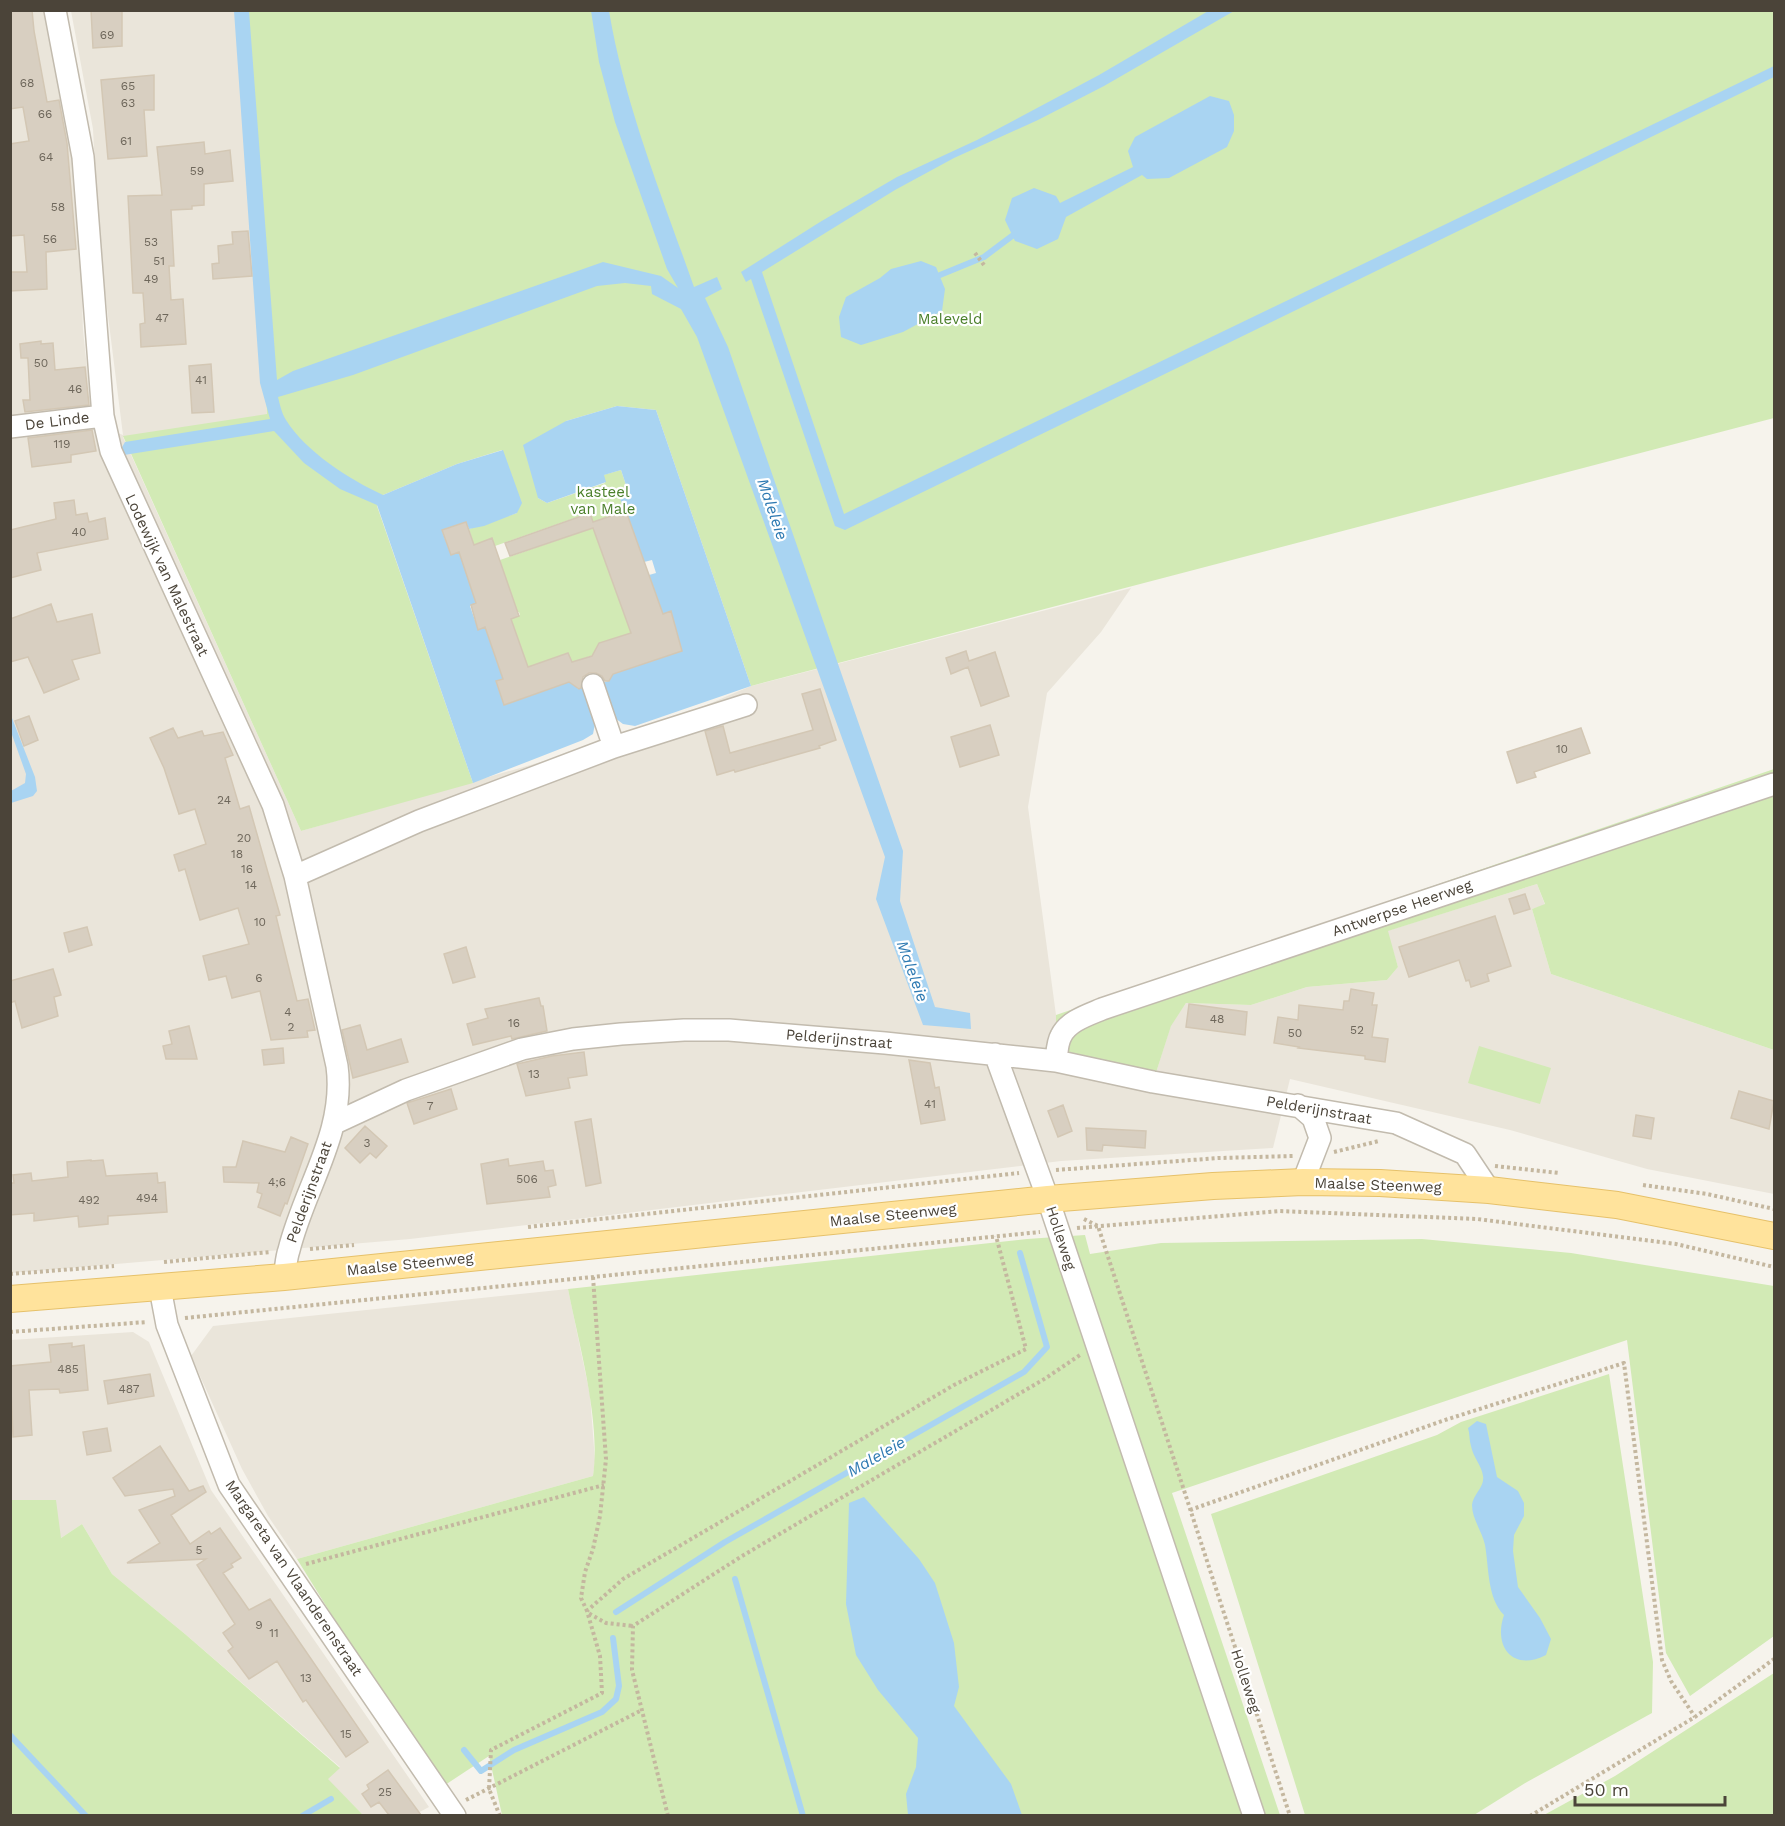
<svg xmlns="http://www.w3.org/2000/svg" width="1785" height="1826" font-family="'Work Sans',sans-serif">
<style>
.residential{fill:#eae5da}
.green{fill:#d2eab5}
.water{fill:#a9d4f2}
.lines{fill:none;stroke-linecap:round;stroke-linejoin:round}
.stream{stroke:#a9d4f2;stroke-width:6}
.building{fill:#d8cfc1;stroke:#d3c7b4;stroke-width:1.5}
.minor-casing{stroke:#c2bbae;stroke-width:24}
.major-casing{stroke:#e6c16a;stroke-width:28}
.path{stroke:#c4b79f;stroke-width:4;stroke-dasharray:3 3;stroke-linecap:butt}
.minor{stroke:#fff;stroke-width:21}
.major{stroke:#ffe39c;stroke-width:26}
.labels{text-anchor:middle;stroke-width:4.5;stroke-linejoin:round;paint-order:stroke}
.number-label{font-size:12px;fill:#6e675b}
.park-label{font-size:15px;fill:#4a7f2a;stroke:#fff}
.street-label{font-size:15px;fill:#4b4439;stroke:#fff}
.water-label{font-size:16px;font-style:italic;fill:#2e7ab2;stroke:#fff}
</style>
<rect width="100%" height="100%" fill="#f6f3ec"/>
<path class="residential" d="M 10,11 L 45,11 L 77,163 L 83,330 L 91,407 L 10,417 Z
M 71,11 L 242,11 L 267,415 L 123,437 L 301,831 L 638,734 L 751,686 L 1131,588 L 1101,632 L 1047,693 L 1028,807 L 1056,1015 L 1056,1061 L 1153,1082 L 1171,1025 L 1186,1003 L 1251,1005 L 1307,987 L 1387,980 L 1398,967 L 1387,931 L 1537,884 L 1545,905 L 1532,909 L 1551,974 L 1774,1050 L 1774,1194 L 1647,1169 L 1510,1130 L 1290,1079 L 1273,1148 L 1061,1161 L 410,1239 L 11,1273 L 11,439 L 91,423 L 123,435 L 99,244 L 93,129 Z
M 568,1289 L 590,1395 L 595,1461 L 593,1476 L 297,1559 L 268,1516 L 242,1469 L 191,1356 L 213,1326 Z
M 133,1332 L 149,1342 L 211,1490 L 429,1807 L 414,1815 L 363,1815 L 327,1779 L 340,1767 L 185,1634 L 112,1574 L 82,1524 L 61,1538 L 11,1500 L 11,1340 Z"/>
<path class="green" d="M 242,11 L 1774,11 L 1774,418 L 751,686 L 656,410 L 617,406 L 566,421 L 538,498 L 547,503 L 605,483 L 603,475 L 621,470 L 628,491 L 619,496 L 626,511 L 593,522 L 589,513 L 495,546 L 492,539 L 474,545 L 469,529 L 517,513 L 502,450 L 457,464 L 383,495 L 377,506 L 473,783 L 301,831 L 123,436 L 267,414 Z
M 593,528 L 631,633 L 594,655 L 572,662 L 568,653 L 528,667 L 511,619 L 520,615 L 519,612 L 516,612 L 500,560 Z
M 1774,769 L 1774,1050 L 1551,974 L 1532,909 L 1545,904 L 1537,884 L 1388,931 L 1398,967 L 1387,980 L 1307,987 L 1251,1005 L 1186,1003 L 1171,1026 L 1153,1082 L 1056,1061 L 1056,1015 Z
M 1479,1046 L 1551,1068 L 1540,1104 L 1468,1083 Z
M 1085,1235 L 1090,1254 L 1161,1243 L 1422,1239 L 1571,1253 L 1774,1286 L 1774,1636 L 1690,1696 L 1666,1653 L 1627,1340 L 1172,1493 L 1280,1815 L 502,1815 L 489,1756 L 445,1785 L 346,1638 L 297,1559 L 593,1476 C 601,1421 579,1345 568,1289 L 1027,1239 Z
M 1609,1374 L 1653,1662 L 1652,1713 L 1527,1782 L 1474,1815 L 1305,1815 L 1211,1514 L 1437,1435 L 1461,1422 Z
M 11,1500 L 56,1500 L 61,1538 L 82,1524 L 112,1574 L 185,1634 L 340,1768 L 328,1779 L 363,1815 L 11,1815 Z
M 1774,1673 L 1774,1815 L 1544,1815 L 1615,1776 Z"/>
<path class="water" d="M 1210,10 L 1234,11 L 1104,86 L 1038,120 L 954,158 L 895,190 L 762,272 L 844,514 L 1774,66 L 1774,77 L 845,530 L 835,526 L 751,279 L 746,282 L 741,272 L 820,222 L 897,177 L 977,140 L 1099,75 Z
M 234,11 L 249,11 L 277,380 L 293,371 L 603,262 L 661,276 L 678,288 L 667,269 L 615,122 L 599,62 L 591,11 L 609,11 C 625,106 662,196 694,287 L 717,277 L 722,289 L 705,298 L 728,347 L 903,851 L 900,901 L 935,1007 L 970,1013 L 971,1029 L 923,1025 L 876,899 L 885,857 L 697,337 L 681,309 L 652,294 L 651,286 L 625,283 L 597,286 L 353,375 L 278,397 C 280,405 282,414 286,420 C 306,452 349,479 383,495 L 457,464 L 503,450 L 522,503 L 517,513 L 484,526 L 469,529 L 466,522 L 442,531 L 451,555 L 459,552 L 476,603 L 470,606 L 478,629 L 485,627 L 503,679 L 496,682 L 504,705 L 574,680 L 578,689 L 608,681 L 611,678 L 610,675 L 682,651 L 671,612 L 663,614 L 649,575 L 656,573 L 652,560 L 644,562 L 626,511 L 618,495 L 628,491 L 621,470 L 604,475 L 606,482 L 547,503 L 538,498 L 523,445 L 566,421 L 617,406 L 656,410 L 751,686 L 635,726 L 623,724 L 611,715 L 596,719 L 593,734 L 583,740 L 473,783 L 377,505 L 340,489 L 304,463 L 274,431 L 124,455 L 121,449 L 125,442 L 270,419 L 260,383 Z
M 1210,96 L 1229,101 L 1234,115 L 1234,131 L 1227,147 L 1169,178 L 1147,179 L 1142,175 L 1066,217 L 1058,239 L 1037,249 L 1015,241 L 1005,220 L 1012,198 L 1034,188 L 1056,196 L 1060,203 L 1133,167 L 1128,151 L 1135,137 Z
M 921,261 L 936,267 L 945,289 L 942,311 L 903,332 L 861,345 L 841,337 L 839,317 L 846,297 L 880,278 L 891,269 Z
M 10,713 L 35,777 L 37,791 L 33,796 L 11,803 L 11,791 L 25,783 L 26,774 L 11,732 Z
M 1477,1421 L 1486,1424 L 1497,1477 L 1518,1491 L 1524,1503 L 1524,1516 L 1514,1535 L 1513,1551 L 1518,1587 L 1540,1618 L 1551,1639 L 1546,1655 C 1513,1672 1493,1647 1504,1615 C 1487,1598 1489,1567 1485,1545 C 1482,1531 1472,1519 1472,1505 C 1473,1494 1485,1487 1483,1476 C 1482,1466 1473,1457 1471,1446 C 1469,1440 1470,1434 1468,1428 Z
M 864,1497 L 919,1559 L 935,1583 L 954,1643 L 959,1687 L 954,1706 L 1011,1784 L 1022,1815 L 908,1815 L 906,1794 L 916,1767 L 918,1738 L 878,1690 L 856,1655 L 846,1604 L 849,1503 Z"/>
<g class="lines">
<path class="stream" d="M 940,275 L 984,257 L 1012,236
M 735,1579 L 803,1816
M 616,1612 L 725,1542 L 1024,1372 L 1047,1347 L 1020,1253
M 10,1735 L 86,1816
M 464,1750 L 481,1771 L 514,1750 L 602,1712 L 616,1699 L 619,1686 L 613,1638
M 302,1816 L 331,1799"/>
</g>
<path class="building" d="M 10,10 L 32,10 L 34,31 L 47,102 L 59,100 L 67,143 L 76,249 L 46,252 L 47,289 L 10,291 L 10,272 L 27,272 L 24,235 L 10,236 L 10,144 L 29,141 L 23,107 L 10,109 Z
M 91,10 L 122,10 L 122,46 L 93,48 Z
M 154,75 L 154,110 L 144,110 L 147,156 L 108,159 L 101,80 Z
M 204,142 L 205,154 L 230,150 L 233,181 L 204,184 L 204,205 L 192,206 L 192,209 L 171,210 L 174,266 L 169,266 L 171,300 L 183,299 L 186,344 L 141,347 L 140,324 L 145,323 L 143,293 L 133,293 L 128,196 L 162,195 L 157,147 Z
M 248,231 L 252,276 L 213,279 L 212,264 L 219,263 L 218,246 L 233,244 L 232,232 Z
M 41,341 L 41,344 L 53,343 L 55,370 L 85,367 L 89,405 L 25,412 L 23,400 L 30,400 L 28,358 L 21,358 L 20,344 Z
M 211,364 L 214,412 L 192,413 L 189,366 Z
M 92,430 L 96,451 L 71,455 L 71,462 L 32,467 L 28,438 Z
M 74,500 L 76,515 L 87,513 L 89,522 L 105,518 L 108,539 L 37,553 L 41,570 L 10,578 L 10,530 L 56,519 L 54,503 Z
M 626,511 L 663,614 L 671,611 L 682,651 L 613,674 L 609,681 L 605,681 L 602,676 L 596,673 L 589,673 L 583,677 L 581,688 L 579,689 L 569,682 L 504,705 L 496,681 L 503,679 L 485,627 L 478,630 L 471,605 L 476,603 L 459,552 L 451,555 L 442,530 L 466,522 L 474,545 L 492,538 L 519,616 L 511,619 L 528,667 L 568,653 L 572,662 L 592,656 L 599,643 L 631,633 L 593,528 L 510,556 L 505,543 L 590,513 L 593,522 Z
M 51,604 L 57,622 L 92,614 L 100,653 L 72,660 L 79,679 L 44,693 L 28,657 L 10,662 L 10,619 Z
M 966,651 L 969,661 L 995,652 L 1009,696 L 981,706 L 968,667 L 951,674 L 946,658 Z
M 820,689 L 836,740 L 819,746 L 820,748 L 735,772 L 734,770 L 717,775 L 705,731 L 723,726 L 730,753 L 813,730 L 802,694 Z
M 29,716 L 38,740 L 24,746 L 15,721 Z
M 990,725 L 999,755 L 960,767 L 951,737 Z
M 173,728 L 178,738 L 202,731 L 204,736 L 223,732 L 233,755 L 225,758 L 240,809 L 249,806 L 280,915 L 276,916 L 297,1001 L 308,999 L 315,1030 L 307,1031 L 308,1037 L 271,1040 L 260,991 L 232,998 L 226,976 L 209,980 L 203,956 L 249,944 L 238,908 L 200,920 L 185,869 L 179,871 L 174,855 L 206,844 L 195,809 L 179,814 L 164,768 L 150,738 Z
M 1581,728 L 1590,753 L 1534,772 L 1536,777 L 1517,783 L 1507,752 Z
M 1525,894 L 1530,909 L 1514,914 L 1509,899 Z
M 1495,916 L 1511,966 L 1487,974 L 1489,981 L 1471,987 L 1469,980 L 1466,981 L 1459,960 L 1409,977 L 1399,947 Z
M 87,927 L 92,945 L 69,952 L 64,933 Z
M 466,947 L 475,977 L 453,983 L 444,954 Z
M 53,969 L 61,995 L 54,997 L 58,1016 L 22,1028 L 15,1001 L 10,1003 L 10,981 Z
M 1351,989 L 1374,993 L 1372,1005 L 1377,1005 L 1372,1037 L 1388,1039 L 1385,1062 L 1365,1059 L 1365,1056 L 1298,1048 L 1299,1047 L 1274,1043 L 1278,1017 L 1298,1020 L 1299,1005 L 1343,1010 L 1344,1001 L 1349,1001 Z
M 539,998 L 541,1006 L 543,1006 L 547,1031 L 512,1039 L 511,1036 L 473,1045 L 467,1024 L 488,1018 L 485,1009 Z
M 1189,1004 L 1247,1012 L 1245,1035 L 1186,1027 Z
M 360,1025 L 367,1050 L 401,1039 L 408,1062 L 353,1078 L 342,1030 Z
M 189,1026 L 197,1059 L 166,1059 L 163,1046 L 172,1044 L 169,1031 Z
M 283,1048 L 284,1063 L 264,1065 L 262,1050 Z
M 584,1052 L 587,1075 L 568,1078 L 570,1088 L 526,1096 L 517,1064 L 552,1056 Z
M 909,1060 L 930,1063 L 935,1088 L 939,1087 L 945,1120 L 921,1124 Z
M 451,1089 L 457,1109 L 414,1124 L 407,1103 Z
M 1739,1091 L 1774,1101 L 1769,1129 L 1731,1118 Z
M 1063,1105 L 1072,1131 L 1058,1137 L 1048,1111 Z
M 1636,1115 L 1654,1118 L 1651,1139 L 1633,1136 Z
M 591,1119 L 601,1183 L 586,1186 L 575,1122 Z
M 365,1126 L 387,1146 L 376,1158 L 370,1153 L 360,1163 L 345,1148 Z
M 1086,1128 L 1146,1131 L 1145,1148 L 1103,1145 L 1102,1151 L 1087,1150 Z
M 291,1137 L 308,1144 L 287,1204 L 285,1203 L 280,1216 L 258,1207 L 262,1194 L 257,1192 L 259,1183 L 224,1182 L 223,1167 L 236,1167 L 243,1141 L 285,1152 Z
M 508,1159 L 509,1166 L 543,1161 L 545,1171 L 553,1170 L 556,1185 L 548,1187 L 550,1197 L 487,1204 L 481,1164 Z
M 91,1160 L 91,1161 L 103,1160 L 106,1176 L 157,1173 L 158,1183 L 165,1182 L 167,1212 L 108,1216 L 108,1224 L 79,1227 L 78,1216 L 34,1221 L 34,1213 L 10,1215 L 10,1183 L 14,1183 L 13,1175 L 31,1173 L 32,1181 L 68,1177 L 67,1162 Z
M 72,1343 L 72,1347 L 84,1345 L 88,1390 L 60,1393 L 59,1389 L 29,1390 L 32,1435 L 13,1437 L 10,1366 L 51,1362 L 49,1345 Z
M 150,1374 L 154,1396 L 108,1404 L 104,1381 Z
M 107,1428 L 111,1451 L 87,1455 L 83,1432 Z
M 160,1446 L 189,1491 L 203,1486 L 206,1492 L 171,1515 L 190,1544 L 209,1531 L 211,1534 L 220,1528 L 241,1558 L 231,1564 L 233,1567 L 223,1573 L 240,1597 L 249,1610 L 270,1599 L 368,1742 L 346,1757 L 306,1700 L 303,1702 L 277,1661 L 249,1679 L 228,1651 L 233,1647 L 223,1633 L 235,1624 L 197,1565 L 206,1559 L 127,1563 L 160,1543 L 139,1510 L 175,1496 L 173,1489 L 125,1496 L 113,1478 Z
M 388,1770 L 421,1815 L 389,1815 L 379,1802 L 371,1807 L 362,1794 L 369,1789 L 367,1785 Z"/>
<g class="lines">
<g class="minor-casing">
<path id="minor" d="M 55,10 L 83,157 L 103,416 L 111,451 L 273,805 L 295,876 L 337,1066 C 346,1132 304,1188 289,1250 C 286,1258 286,1268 284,1277
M 10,427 L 103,416
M 593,685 L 614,747
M 295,876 L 419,821 L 614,747 L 746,705
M 995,1054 L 1048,1199 L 1254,1816
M 1056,1061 C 1057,1054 1057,1043 1061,1036 C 1068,1021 1088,1015 1102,1009 L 1774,784
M 1298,1105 L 1313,1118 L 1320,1138 L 1303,1182
M 335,1123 L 406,1090 L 522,1049 L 573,1039 L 621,1034 L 684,1030 L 729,1030 L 885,1043 L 1056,1061 L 1153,1082 L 1396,1123 L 1465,1154 L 1489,1190
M 160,1288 L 167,1325 L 229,1485 L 455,1816"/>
</g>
<g class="major-casing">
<path id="major" d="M 10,1299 L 284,1277 L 1048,1199 L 1213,1186 L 1303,1182 L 1380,1183 L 1489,1190 L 1617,1205 L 1774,1236"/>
</g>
<path class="path" d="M 975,253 L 984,265
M 1334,1152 L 1379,1141
M 1495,1166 L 1559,1173
M 1056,1170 L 1219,1158 L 1294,1156
M 1643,1185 L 1707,1194 L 1774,1209
M 1084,1219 L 1098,1226 L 1290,1816
M 528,1227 L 1019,1173
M 1077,1228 L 1279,1211 L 1477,1219 L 1676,1244 L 1774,1267
M 310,1249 L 354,1245
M 164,1262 L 270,1252
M 10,1274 L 114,1266
M 593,1277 L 606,1459 L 600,1516 L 593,1549 L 585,1572 L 581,1598 L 588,1613 L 606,1623 L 633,1626
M 185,1318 L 1040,1232
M 10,1332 L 147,1322
M 1190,1510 L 1442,1421 L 1624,1363 L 1662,1660 L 1671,1681 L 1695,1717
M 306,1564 L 604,1485
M 466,1800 L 642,1710
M 500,1816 L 489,1789 L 491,1750 L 602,1693 L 600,1656 L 587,1611 L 623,1579 L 954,1385 L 1026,1349 L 996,1236
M 668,1816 L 632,1670 L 633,1626 L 742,1556 L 1046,1378 L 1080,1355
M 1530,1816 L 1695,1717 L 1774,1659"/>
<use href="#minor" class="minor"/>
<use href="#major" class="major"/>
</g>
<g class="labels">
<g class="number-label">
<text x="107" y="39">69</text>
<text x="27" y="87">68</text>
<text x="128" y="90">65</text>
<text x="128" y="107">63</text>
<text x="45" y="118">66</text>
<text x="126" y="145">61</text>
<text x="46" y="161">64</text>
<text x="197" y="175">59</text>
<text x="58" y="211">58</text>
<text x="50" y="243">56</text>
<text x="151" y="246">53</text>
<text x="159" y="265">51</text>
<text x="151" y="283">49</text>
<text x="162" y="322">47</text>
<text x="41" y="367">50</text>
<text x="201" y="384">41</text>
<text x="75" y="393">46</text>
<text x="62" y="448">119</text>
<text x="79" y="536">40</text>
<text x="1562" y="753">10</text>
<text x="224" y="804">24</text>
<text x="244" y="842">20</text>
<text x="237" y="858">18</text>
<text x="247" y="873">16</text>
<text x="251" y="889">14</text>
<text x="260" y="926">10</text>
<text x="259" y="982">6</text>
<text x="288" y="1016">4</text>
<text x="1217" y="1023">48</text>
<text x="514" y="1027">16</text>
<text x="291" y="1031">2</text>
<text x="1357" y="1034">52</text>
<text x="1295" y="1037">50</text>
<text x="534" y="1078">13</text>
<text x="930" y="1108">41</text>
<text x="430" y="1110">7</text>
<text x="367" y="1147">3</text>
<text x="527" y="1183">506</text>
<text x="277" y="1186">4;6</text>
<text x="147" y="1202">494</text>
<text x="89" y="1204">492</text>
<text x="68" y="1373">485</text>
<text x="129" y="1393">487</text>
<text x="199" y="1554">5</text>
<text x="259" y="1629">9</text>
<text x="274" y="1637">11</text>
<text x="306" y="1682">13</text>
<text x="346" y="1738">15</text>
<text x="385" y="1796">25</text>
</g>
<g class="park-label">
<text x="950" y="324">Maleveld</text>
<text x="603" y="497">kasteel<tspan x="603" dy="17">van Male</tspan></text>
</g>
<g class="street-label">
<text transform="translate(57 421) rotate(-7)" y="5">De Linde</text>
<text transform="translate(167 575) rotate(65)" y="5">Lodewijk van Malestraat</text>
<text transform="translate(1402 908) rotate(-19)" y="5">Antwerpse Heerweg</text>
<text transform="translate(839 1039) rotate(5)" y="5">Pelderijnstraat</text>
<text transform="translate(1319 1110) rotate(10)" y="5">Pelderijnstraat</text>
<text transform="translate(1378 1185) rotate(2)" y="5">Maalse Steenweg</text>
<text transform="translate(309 1192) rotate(-70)" y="5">Pelderijnstraat</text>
<text transform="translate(893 1215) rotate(-6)" y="5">Maalse Steenweg</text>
<text transform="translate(1061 1238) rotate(72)" y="5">Holleweg</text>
<text transform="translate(410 1264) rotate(-6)" y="5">Maalse Steenweg</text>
<text transform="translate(294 1578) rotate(56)" y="5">Margareta van Vlaanderenstraat</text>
<text transform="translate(1246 1681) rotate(72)" y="5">Holleweg</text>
</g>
<g class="water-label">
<text transform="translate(773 509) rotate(71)" y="6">Maleleie</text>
<text transform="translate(913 971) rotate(70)" y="6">Maleleie</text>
<text transform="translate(876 1456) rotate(-30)" y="6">Maleleie</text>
</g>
</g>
<rect width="1785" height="1826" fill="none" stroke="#4b4439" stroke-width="24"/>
<path d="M1575 1796v9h150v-9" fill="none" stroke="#4b4439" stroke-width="3"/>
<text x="1584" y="1796" font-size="18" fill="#4b4439" stroke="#ffffff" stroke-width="4.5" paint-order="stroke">50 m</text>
</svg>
